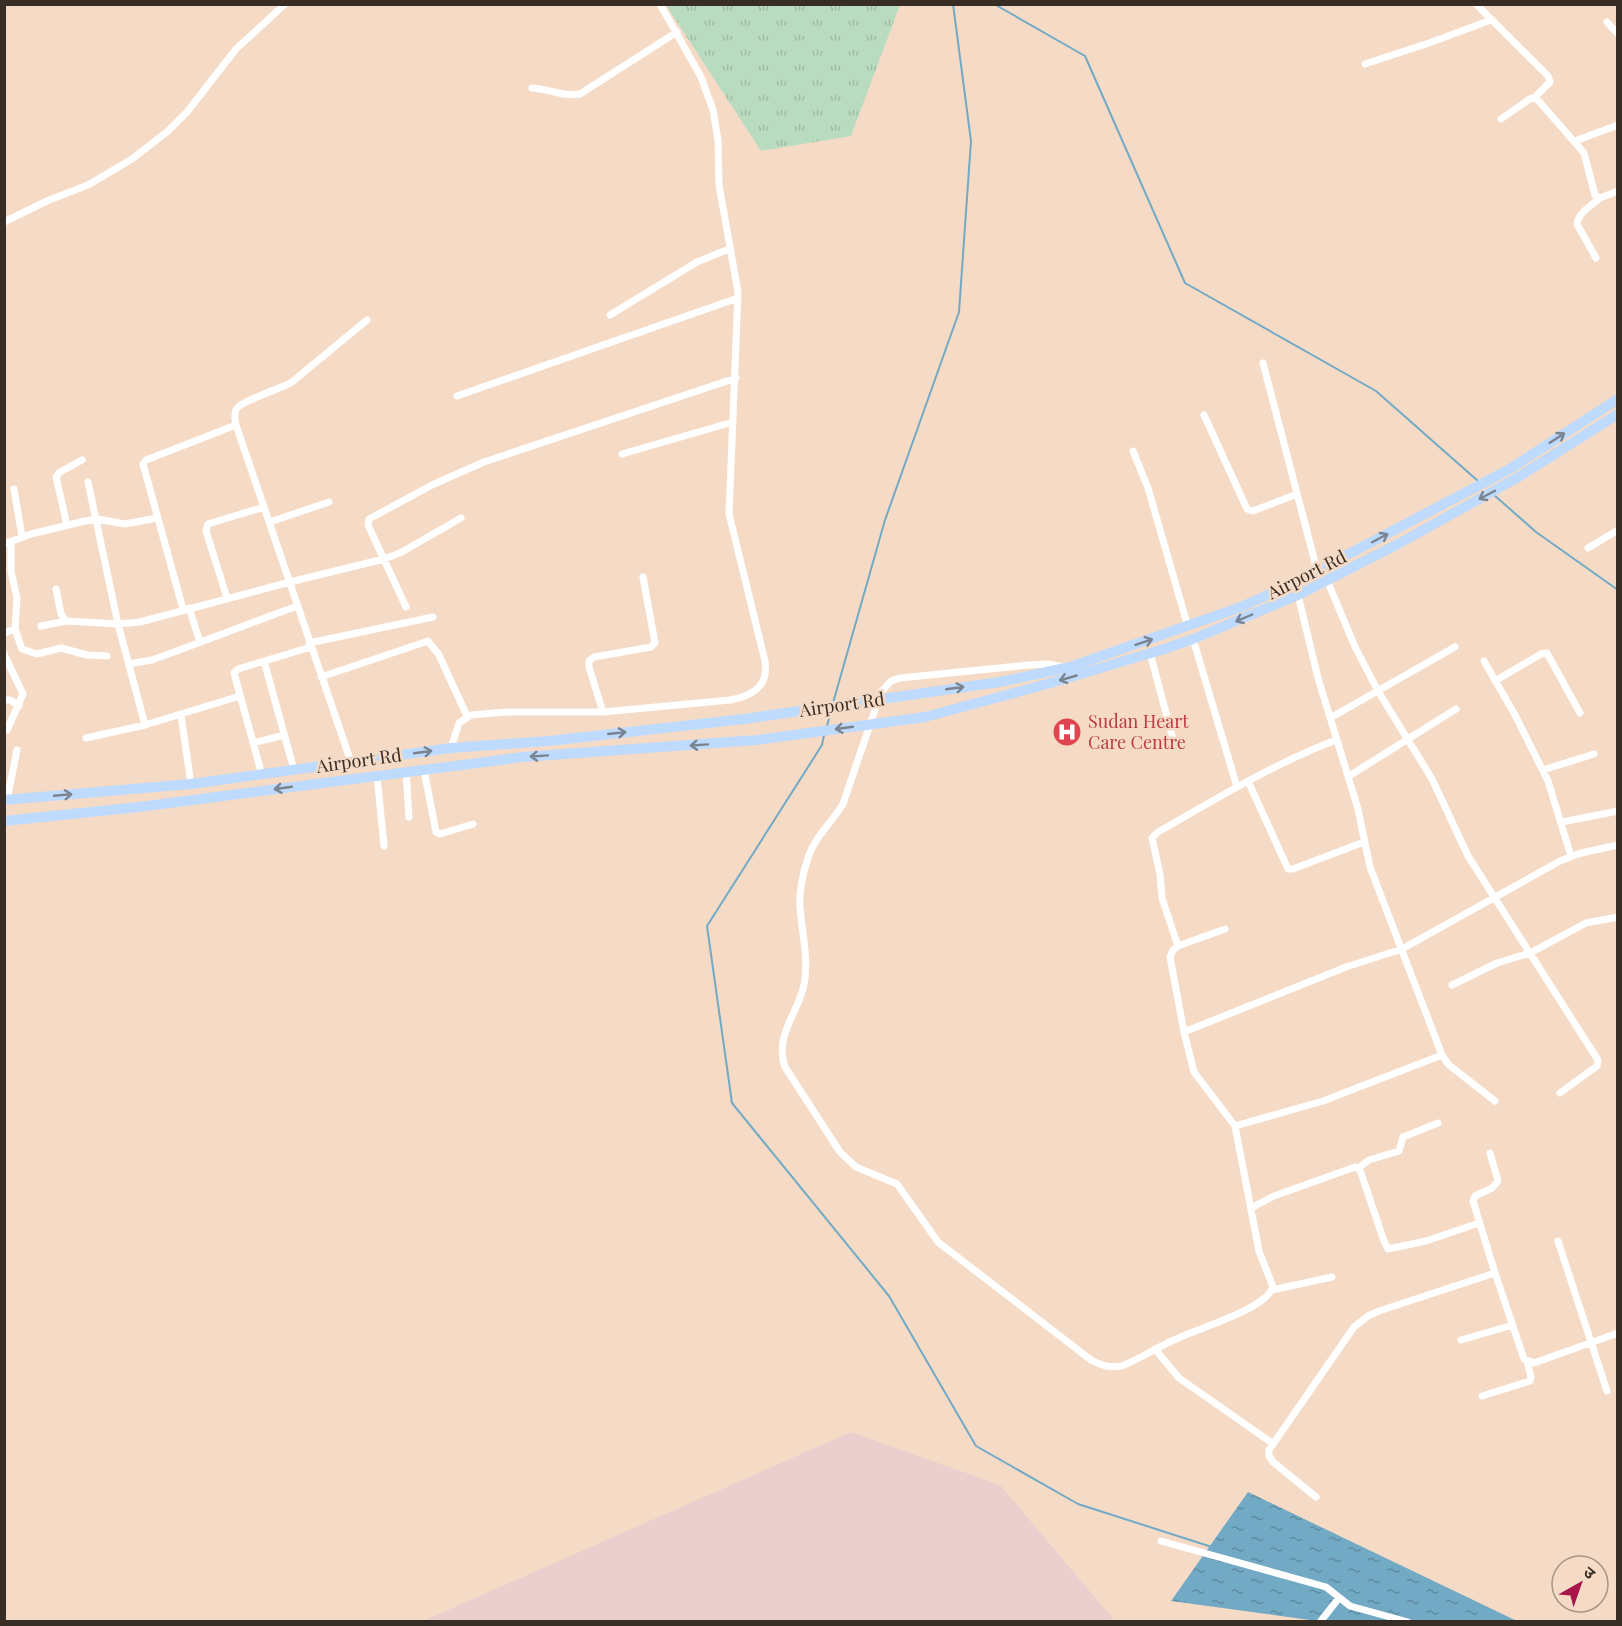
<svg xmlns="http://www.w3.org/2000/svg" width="1622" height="1626" font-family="'Playfair Display','Noto Sans Devanagari',serif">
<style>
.education{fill:#eacfce}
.park{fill:url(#park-tufts)}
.water{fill:url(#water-ripples)}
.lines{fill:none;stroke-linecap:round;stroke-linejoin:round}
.stream{stroke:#72aac5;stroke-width:2}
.street{stroke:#fff;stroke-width:7}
.primary{stroke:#bedafd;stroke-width:10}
.oneway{stroke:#7a8491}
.labels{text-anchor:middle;stroke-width:5;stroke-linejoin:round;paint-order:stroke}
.street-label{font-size:18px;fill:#372d25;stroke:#f5dbc6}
.health-label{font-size:18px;fill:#be3a42;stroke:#f5dbc6;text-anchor:start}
</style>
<defs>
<pattern id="park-tufts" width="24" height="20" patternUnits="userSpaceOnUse" patternTransform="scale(1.5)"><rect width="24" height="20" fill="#b9dbc0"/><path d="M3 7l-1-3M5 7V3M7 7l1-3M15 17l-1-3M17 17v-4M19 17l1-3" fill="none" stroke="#a0bca5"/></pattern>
<pattern id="water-ripples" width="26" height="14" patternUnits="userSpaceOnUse" patternTransform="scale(1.5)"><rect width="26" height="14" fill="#72aac5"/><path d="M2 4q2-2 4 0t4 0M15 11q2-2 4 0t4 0" fill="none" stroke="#5e8ba0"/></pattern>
</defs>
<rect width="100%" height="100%" fill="#f5dbc6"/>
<path class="education" d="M 851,1432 L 1000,1485 L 1115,1621 L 423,1621 Z"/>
<path class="park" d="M 666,5 L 900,5 L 851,136 L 761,151 Z"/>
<path class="water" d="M 1248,1492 L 1517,1621 L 1324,1622 L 1171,1601 Z"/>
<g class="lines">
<path class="stream" d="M 994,4 L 1085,56 L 1185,283 L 1376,391 L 1478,481
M 1494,495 L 1536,532 L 1618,590
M 833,703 L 885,520 L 959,312 L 971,141 L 953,4
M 827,726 L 831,711
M 824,735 L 822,745 L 707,926 L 732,1103 L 889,1296 L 976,1446 L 1078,1504 L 1212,1547"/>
<path class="street" d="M 1476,4 L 1548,76 L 1550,82 L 1534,98
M 1607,22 L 1618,34
M 1365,64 L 1429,43 L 1491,20
M 532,88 C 548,89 565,97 580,94 L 677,32
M 1501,119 L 1531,98 L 1537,99 L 1584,153 L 1595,195 L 1600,198 L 1618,191
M 1575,141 L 1618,125
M 4,222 L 49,200 L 88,185 L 132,159 L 168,131 L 187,112 L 236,49 L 285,4
M 1596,258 L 1577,224 C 1578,213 1592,205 1600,198
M 610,315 L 697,262 L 729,249
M 1263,363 L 1317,570
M 457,396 L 738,298
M 1204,415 L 1247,509 L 1253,511 L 1297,494
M 1133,451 L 1148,488 L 1188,627
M 622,454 L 733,422
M 88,482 L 118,624 L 145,725
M 14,489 L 22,537
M 270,522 L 329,502
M 67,525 L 56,477 L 60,472 L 82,460
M 11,542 L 11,571 L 17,598 L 15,629 L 22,649 L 37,654 L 61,648 L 87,655 L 107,656
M 4,544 L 31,534 L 85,521 L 97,519 L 125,524 L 157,518
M 1588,548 L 1618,530
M 1327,580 L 1355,647 L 1378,691 L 1432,779 L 1468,856 L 1598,1060 L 1597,1066 L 1560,1093
M 56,589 L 61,614 L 66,621 L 118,624 L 140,622 L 290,582 L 384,559 L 400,553 L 461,518
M 1298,595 L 1318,678 L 1358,809 L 1370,867 L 1442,1055 L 1449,1065 L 1495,1101
M 227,598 L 206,531 L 208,524 L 264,507
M 406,607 L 368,525 L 369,519 L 434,484 L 484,462 L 736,378
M 189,608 L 200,642
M 183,609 L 143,464 L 146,460 L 236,425
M 41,626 L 66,621
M 4,633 L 15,629
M 1193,639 L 1237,787
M 309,643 L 433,617
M 1150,653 L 1173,739
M 4,654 L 23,694 L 7,730
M 264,661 L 294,770
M 1484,661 L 1515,715 L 1548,781 L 1571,856
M 129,664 L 152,660 L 174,652 L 297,606
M 1063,667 L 1049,664 L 1029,665 L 900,678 L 891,681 L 881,692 L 843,804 C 832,822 814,838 808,858 C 803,872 799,892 800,907 C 802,933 809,959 804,985 C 798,1013 774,1036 785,1067 L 840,1152 L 856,1167 L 897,1184 L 938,1242 L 1091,1360 C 1102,1366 1110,1368 1122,1366 C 1141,1358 1158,1347 1176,1339 C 1198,1328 1265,1310 1273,1287 L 1259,1251 L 1235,1126 L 1194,1072 L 1184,1032 L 1170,957 L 1173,950 L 1178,946 L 1225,929
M 321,677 L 428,641 L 439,655 L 467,716
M 1495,681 L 1541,654 L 1547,653 L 1580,713
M 4,700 L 10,700 L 19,706
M 603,712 L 589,667 L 589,661 L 594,657 L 651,647 L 655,643 L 643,577
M 181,715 L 191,784
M 1330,718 L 1455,647
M 86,738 L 145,725 L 240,696
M 253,743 L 284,735
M 451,748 L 459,723 L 471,715 L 507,712 L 603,712 L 730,700 C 753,696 769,686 765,661 L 729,514 L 738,292 L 719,185 L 718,140 L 713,110 L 701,77 L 660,4
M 351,762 L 236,425 C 235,421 234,415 236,410 C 239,401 281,389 292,382 L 367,320
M 424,770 L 436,832 L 440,834 L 473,824
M 1543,770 L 1594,754
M 406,772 L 409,817
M 262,775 L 234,673 L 238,669 L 311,647
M 377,776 L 384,846
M 1349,776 L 1456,709
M 1248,781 L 1288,869 L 1293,869 L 1364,842
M 7,800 L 17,750
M 1562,822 L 1618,811
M 1178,946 L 1162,898 L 1160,874 L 1152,838 L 1158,832 C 1216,799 1273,764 1336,740
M 1452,985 L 1497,963 L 1530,953 L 1586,923 L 1618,917
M 1184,1032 L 1346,967 L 1402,949 L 1560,861 L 1581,853 L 1618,845
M 1235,1126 L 1323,1101 L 1442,1055
M 1490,1153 L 1498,1181 L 1492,1188 L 1475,1196 L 1473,1201 L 1495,1273 L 1524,1359 L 1534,1363 L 1618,1333
M 1358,1168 L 1369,1160 L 1399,1151 L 1403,1137 L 1438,1123
M 1251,1208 L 1274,1196 L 1355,1167 L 1360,1170 L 1384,1241 L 1388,1249 L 1426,1241 L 1479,1223
M 1558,1241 L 1607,1391
M 1272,1290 L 1332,1277
M 1461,1340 L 1513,1325
M 1155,1349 L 1179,1378 L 1272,1443
M 1482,1396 L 1530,1381 L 1531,1377 L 1527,1361
M 1316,1497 L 1273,1462 L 1269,1456 L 1269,1450 L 1354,1327 L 1368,1316 L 1379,1311 L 1495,1273
M 1161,1541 L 1326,1587 L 1350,1606 L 1408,1622
M 1320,1622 L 1339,1598"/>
<path class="primary" d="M 4,800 L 191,784 L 451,748 L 549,741 L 744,719 L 1000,682 L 1070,667 L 1241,607 L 1292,584 L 1508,470 L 1618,399
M 4,821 L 139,807 L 523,757 L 757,740 L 925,717 L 1047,684 L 1164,649 L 1193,639 L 1298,595 L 1398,544 L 1515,479 L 1618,414"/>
</g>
<defs><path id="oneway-shaft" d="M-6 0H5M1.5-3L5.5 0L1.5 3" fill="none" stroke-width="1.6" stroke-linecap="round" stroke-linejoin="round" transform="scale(1.5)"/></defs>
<g class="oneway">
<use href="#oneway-shaft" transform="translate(1557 438) rotate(-33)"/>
<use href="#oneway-shaft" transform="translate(1487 495) rotate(152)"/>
<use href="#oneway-shaft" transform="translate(1380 538) rotate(-28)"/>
<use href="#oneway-shaft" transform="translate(1244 618) rotate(157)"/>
<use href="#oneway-shaft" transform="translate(1144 642) rotate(-18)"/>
<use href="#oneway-shaft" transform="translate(1068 678) rotate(164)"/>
<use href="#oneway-shaft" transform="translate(955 688) rotate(-8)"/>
<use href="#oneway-shaft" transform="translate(844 728) rotate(172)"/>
<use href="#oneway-shaft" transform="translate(617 733) rotate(-6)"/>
<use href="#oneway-shaft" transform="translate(699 745) rotate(176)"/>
<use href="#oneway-shaft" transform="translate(423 752) rotate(-8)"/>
<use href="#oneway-shaft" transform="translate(539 756) rotate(176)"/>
<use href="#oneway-shaft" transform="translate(283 788) rotate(172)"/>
<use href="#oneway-shaft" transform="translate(63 795) rotate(-5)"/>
</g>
<defs>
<g id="hospital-disc" transform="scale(1.5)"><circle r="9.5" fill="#e0444e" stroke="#f5dbc6"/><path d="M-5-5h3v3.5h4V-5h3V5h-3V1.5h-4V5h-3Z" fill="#fff"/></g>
</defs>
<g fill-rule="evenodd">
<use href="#hospital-disc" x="1067" y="732"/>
</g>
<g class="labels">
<g class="street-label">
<text transform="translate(1307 575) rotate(-27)" y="6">Airport Rd</text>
<text transform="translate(842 705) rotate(-8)" y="6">Airport Rd</text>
<text transform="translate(359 761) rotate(-8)" y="6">Airport Rd</text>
</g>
<g class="health-label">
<text x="1088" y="728">Sudan Heart<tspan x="1088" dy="21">Care Centre</tspan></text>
</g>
</g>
<rect width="1622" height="1626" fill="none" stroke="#372d25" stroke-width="12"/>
<g transform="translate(1580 1584) rotate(40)"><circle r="28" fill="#f5dbc6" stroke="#a99586" stroke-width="1.5"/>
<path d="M0-4.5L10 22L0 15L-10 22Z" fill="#a8154b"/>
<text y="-9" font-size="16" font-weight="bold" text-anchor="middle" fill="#372d25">उ</text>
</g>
</svg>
